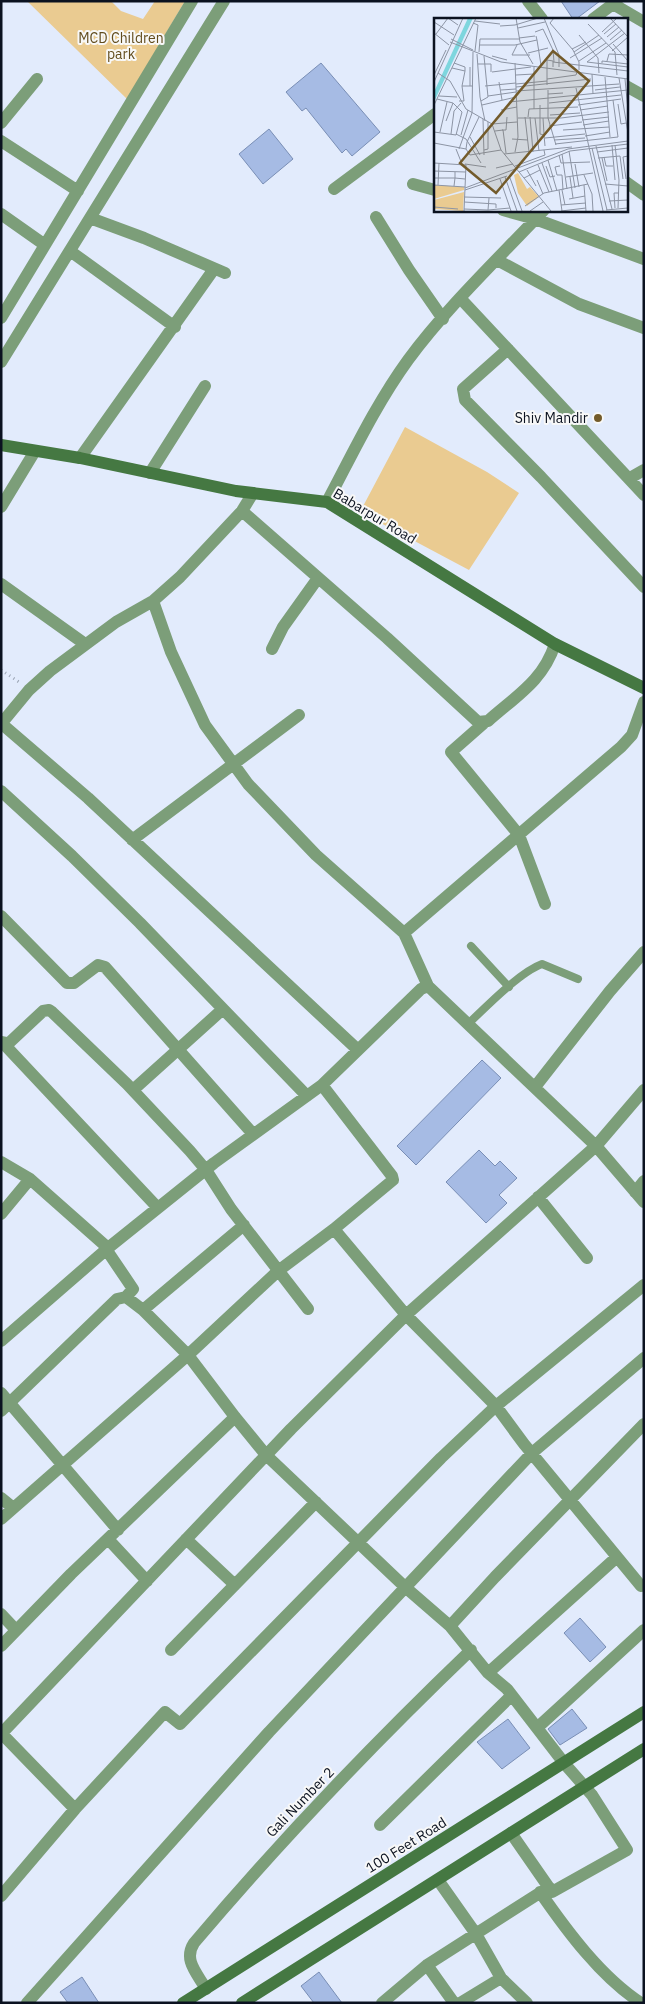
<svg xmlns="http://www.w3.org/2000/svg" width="645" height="2004" font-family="'IBM Plex Sans',sans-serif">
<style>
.green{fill:#eacb91}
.building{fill:#a6bbe4;stroke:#798eb5}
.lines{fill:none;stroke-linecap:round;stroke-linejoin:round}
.path{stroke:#9ca5b5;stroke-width:3;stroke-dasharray:1 4;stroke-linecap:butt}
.lane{stroke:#7c9e79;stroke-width:8}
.street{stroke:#7c9e79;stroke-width:12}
.secondary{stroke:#457842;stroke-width:12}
.poi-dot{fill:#735b2b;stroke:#f8f8f8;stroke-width:2}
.labels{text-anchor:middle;stroke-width:4;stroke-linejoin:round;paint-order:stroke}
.park-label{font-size:14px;fill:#624c1d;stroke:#f8f8f8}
.poi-label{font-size:14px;fill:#0b1220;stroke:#f8f8f8;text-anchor:end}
.street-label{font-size:14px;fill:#0b1220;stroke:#f8f8f8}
.inset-road{fill:none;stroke:#8c94a4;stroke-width:1}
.view{fill:#735b2b;fill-opacity:0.15;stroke:#735b2b;stroke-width:2.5}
.inset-edge{fill:none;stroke:#0b1220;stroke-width:2.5}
</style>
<rect width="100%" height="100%" fill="#e2ebfc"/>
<path class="green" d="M 27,1 L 111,1 L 121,11 L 143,19 L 155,1 L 185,1 L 127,99 Z
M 405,427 L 487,472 L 519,493 L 469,570 L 360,512 Z"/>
<path class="building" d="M 561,1 L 600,1 L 576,19 L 573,19 Z
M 321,63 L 380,132 L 352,156 L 346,149 L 342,153 L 306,108 L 302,111 L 286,92 Z
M 269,129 L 293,159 L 263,184 L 239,154 Z
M 482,1060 L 501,1078 L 416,1165 L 397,1146 Z
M 479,1150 L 495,1166 L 500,1161 L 517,1178 L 499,1195 L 507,1203 L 486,1223 L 446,1182 Z
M 580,1618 L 606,1647 L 590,1662 L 564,1633 Z
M 572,1709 L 587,1728 L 560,1745 L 548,1729 Z
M 508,1719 L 530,1748 L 502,1769 L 477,1742 Z
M 319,1972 L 342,2003 L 314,2003 L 301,1986 Z
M 82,1977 L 99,2003 L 68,2003 L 60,1992 Z"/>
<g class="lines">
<path class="path" d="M 1,670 L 19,682"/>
<path class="lane" d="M 471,946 L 509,987
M 469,1023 C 487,1006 520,972 542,964 L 578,979"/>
<path class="street" d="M 528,1 L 542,19
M 613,4 L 644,22
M 593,19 L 617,1
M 626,86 L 644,96
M 1,123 L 37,79
M 1,141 L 78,191
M 626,182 L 644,195
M 413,184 L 435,190
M 334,189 L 435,114
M 503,210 L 535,219 L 644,259
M 1,214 L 45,245
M 376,217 L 409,270 L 443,319
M 90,218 L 144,238 L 225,273
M 70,251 L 175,327
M 497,260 L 579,304 L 644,328
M 461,299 L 644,495
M 1,318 L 192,1
M 508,349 L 463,389 L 465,400 L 541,477 L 644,587
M 1,362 L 224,1
M 80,458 L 214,269
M 150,473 L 205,386
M 630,478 L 644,470
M 327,502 C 352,455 376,404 408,360 C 448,306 498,259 544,210
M 1,507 L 35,451
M 242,511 L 387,638 L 478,722 L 488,721 C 516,696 543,681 555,644
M 1,584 L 85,644
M 153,601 L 171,652 L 205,725 L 248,784 L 316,855 L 404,933 L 428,986 L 596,1146 L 644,1202
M 272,649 L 283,627 L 318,578
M 484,723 L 451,752 L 519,835 L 545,904
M 1,724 L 29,690 L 50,671 L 116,622 L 153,601 L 180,577 L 242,511 L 253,493
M 2,724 L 88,798 L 358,1050
M 1,791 L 72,856 L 140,923 L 307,1096
M 132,840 L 299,715
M 1,916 L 67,983 L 74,983 L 98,965 L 105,967 L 253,1134
M 404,933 L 621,747 L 632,735 L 644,702
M 1,1042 L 6,1043 L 10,1042 L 43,1011 L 49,1010 L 52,1012 L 127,1084 L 190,1151 L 206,1170 L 231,1209 L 308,1309
M 3,1043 L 158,1208
M 535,1087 L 610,991 L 644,952
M 133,1090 L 223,1009
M 1,1162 L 30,1179 L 108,1248
M 635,1192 L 644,1181
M 538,1197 L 587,1258
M 1,1214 L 30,1179
M 334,1229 L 406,1315 L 496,1406 L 524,1444 L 641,1586
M 126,1297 L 143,1310 L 188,1355 L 235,1417 L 266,1455 L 405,1587 L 450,1626 L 488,1673 L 507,1689 L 564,1763 L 592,1795 L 627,1850 L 552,1892 L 511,1833
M 143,1310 L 244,1225
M 1,1341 L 108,1248 L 214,1163 L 322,1085 L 421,989 L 428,986
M 1,1393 L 118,1530
M 1,1411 L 117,1299 L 126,1297 L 133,1289 L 106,1249
M 1,1498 L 12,1507
M 1,1519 L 188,1355 L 278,1271 L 334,1229 L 393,1180 L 392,1176 L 322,1085
M 108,1539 L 147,1581
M 186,1539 L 235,1585
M 1,1614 L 16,1630
M 450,1626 L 495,1577 L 644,1424
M 1,1646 L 71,1574 L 235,1417
M 171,1650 L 316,1502
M 488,1673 L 617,1557
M 538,1727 L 644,1630
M 1,1733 L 75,1809
M 1,1734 L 291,1429 L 406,1315 L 596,1146 L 644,1090
M 380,1825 L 511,1696
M 438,1880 L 476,1934 L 501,1978 L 527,2003
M 540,1892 C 567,1931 601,1977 641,2003
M 1,1896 L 75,1809 L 165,1712 L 180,1724 L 441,1458 L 496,1406 L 644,1285
M 427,1965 L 454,2003
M 206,1989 C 197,1973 183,1960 194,1943 C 281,1840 374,1743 471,1650
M 27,2003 L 269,1732 L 532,1453 L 644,1358
M 382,2003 L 427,1965 L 549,1887
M 460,2003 L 501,1978"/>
<path class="secondary" d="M 1,445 L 80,458 L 236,491 L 327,502 L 555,644 L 644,688
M 183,2003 L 644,1712
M 242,2003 L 644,1749"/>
</g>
<circle class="poi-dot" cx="598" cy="418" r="5"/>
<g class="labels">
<g class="park-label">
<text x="121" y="43">MCD Children<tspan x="121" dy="16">park</tspan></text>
</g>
<g class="poi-label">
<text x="588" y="423">Shiv Mandir</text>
</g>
<g class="street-label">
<text transform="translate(375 516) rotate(31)" y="5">Babarpur Road</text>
<text transform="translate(300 1802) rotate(-46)" y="5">Gali Number 2</text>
<text transform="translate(406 1845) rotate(-32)" y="5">100 Feet Road</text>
</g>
</g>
<g transform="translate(434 18)">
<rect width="194" height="194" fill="#e2ebfc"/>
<path d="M 84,155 L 93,171 L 96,169 L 105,179 L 93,188 L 84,175 L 80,157 ZM 0,167 L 30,169 L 30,172 L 0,181 ZM 30,174 L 29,193 L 0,191 L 0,182 Z" fill="#eacb91"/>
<path d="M 34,0 L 39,0 L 0,84 L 0,74 Z" fill="#7ed6de"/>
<path class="inset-road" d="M 82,0 L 86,24 L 99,46M 110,0 L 125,37 L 125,49M 120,0 L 116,5 L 139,32 L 145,44 L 145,52M 176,0 L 194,19M 41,3 L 66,6M 0,4 L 20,17M 39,5 L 44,7 L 41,33M 154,6 L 181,34 L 183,57M 66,8 L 81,7 L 104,0M 84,10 L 111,4M 101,14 L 109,11 L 119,32 L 120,44M 168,14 L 183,0M 0,15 L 15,27M 2,16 L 14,0 L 24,7M 170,16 L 182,6M 145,17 L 164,40 L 165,55M 173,19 L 185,9M 85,20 L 101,18M 17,21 L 39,32M 103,22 L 107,47M 176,22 L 188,12M 16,24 L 67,44 L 194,61M 179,26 L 194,43M 46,27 L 81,27 L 103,22 L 102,18M 83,27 L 78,37 L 96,37M 138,31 L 152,24M 178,33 L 194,19M 45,34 L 46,21 L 86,21M 140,34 L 165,17M 94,35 L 114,30M 43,36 L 46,79 L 51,103M 58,38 L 73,42M 136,40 L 168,20M 145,43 L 172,25M 173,43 L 175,36 L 194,37M 119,44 L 194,53M 153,44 L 191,15M 153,44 L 194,49M 81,45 L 84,119 L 81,134M 168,45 L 168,43 L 194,46M 44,46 L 57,46 L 57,54M 18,50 L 31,53 L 31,49 L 20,45M 58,54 L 97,49M 4,55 L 16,63 L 32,91 L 58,106 L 67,132 L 117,193M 100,56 L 100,91M 158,56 L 159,76M 0,57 L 12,32M 82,57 L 100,56 L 100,49M 171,59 L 176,119M 185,60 L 194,115M 113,61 L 142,57 L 143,54M 191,61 L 194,92M 0,64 L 29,0M 65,64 L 68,82M 82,66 L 113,63M 113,67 L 113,42 L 119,43 L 119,49M 28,68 L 31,53M 36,68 L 36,49M 51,68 L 82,65M 82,69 L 157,61M 142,70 L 169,193M 67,72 L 82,71M 114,72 L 114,100M 161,72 L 186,69M 82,73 L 185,66M 114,76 L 129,75M 5,78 L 23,79M 54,78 L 82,74M 25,83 L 30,83 L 28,68 L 39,68M 47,83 L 54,79 L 50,38M 75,84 L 194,72M 115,85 L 187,77M 184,86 L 187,106 L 192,105M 0,87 L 42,0M 48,87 L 82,79M 106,87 L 106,116 L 110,117 L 111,128M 144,87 L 187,81M 67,92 L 83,89M 146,92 L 174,88M 38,95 L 39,34M 116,97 L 146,95M 45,99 L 33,124 L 32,131 L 36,137 L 67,132M 91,99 L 95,134M 94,99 L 95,91 L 144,89M 96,99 L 99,134M 84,100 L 127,100 L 175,94M 101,100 L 105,133M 109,100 L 110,116M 114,100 L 122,127M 49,101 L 50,137M 148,102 L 175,99M 12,103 L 19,85M 58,106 L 83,104M 149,107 L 175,103M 115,108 L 148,104M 68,112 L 72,112 L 73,99M 129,112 L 175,109M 61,113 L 69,112 L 72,135M 0,114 L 22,117 L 28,94 L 19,85 L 3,81M 6,114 L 13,84M 17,116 L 20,93 L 27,85M 22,116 L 32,121 L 47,145M 27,117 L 34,92M 151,118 L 176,114M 36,119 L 46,137M 111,120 L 151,116M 78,121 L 94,122M 120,122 L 151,120M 0,125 L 32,131M 121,126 L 184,119 L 179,82M 178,127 L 181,162M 181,127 L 185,162 L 184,190M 162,128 L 178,191M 158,130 L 173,192M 22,131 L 28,146M 25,131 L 38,95M 50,132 L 54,131 L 54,104M 135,133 L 141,170M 163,134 L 194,130M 70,136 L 138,129M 128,136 L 133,171M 125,137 L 127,145 L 156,144M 170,139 L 172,148 L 179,148M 164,140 L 186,138 L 189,161M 168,140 L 173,163M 114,142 L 123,173M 0,145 L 32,147 L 30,193M 108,145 L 118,173M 31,146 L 52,149M 141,146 L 145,169M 104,147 L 115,174M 81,148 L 111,137 L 110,132M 112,148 L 116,159 L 121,158M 126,148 L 121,149 L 123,157 L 128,157 L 129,172M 62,150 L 79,146M 93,152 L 102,168M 0,153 L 32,154M 85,154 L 136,133 L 194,126M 150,157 L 158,176 L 159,193M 71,159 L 83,193M 132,159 L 159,155M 136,159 L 139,180M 0,160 L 21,160 L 21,154M 76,160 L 88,193M 90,160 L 106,152M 66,161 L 77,193M 192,161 L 189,139 L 194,138M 103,162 L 109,176M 171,166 L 194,168M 0,167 L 31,169M 4,167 L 5,145M 150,167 L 152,193M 20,168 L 21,160 L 31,161M 31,170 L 134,131 L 194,123M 31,172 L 73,158M 125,172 L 128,193M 128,172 L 131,187M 30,179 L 67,180M 135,181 L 151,178M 175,183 L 194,182M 30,184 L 62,186 L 62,190M 127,187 L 152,185M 91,188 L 110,175 L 154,166M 0,189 L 24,191M 181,190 L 180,175 L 185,175M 30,191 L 54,192 L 55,180M 54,192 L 76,190M 172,192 L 194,190M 96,193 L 109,184M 127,193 L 152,190"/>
<path class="view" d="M 119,33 L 155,63 L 62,175 L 26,145 Z"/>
<rect width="194" height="194" class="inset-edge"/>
</g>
<rect width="645" height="2004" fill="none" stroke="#0b1220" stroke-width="5"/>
</svg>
